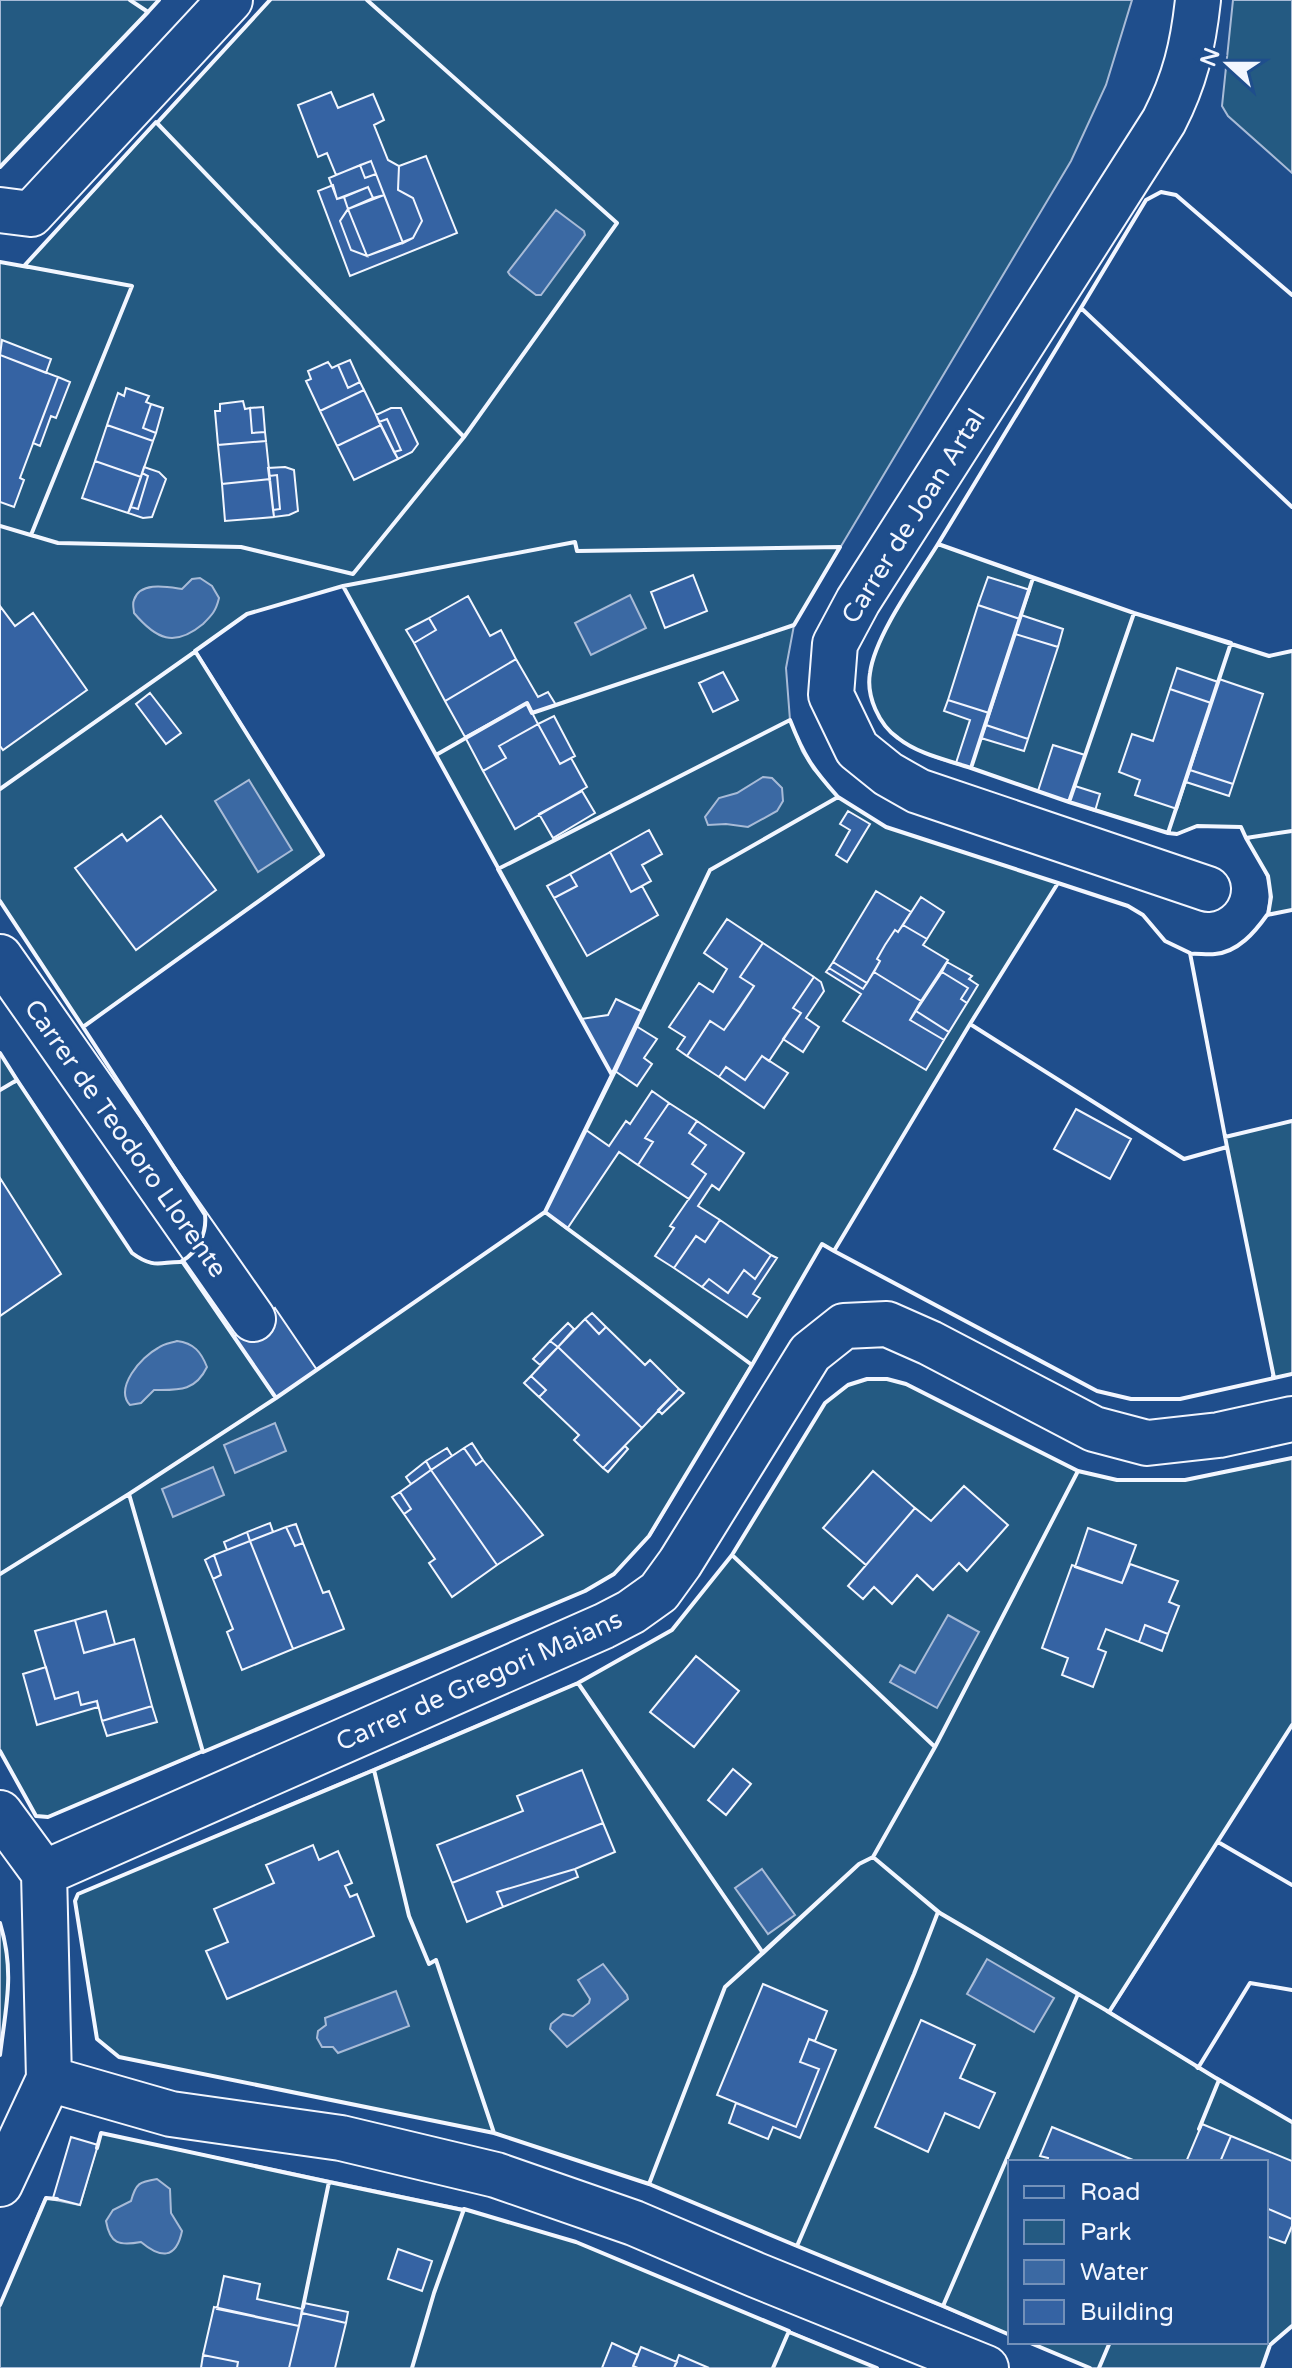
<svg xmlns="http://www.w3.org/2000/svg" width="1292" height="2368" font-family="'Varela Round',sans-serif">
<style>
.green{fill:#245a82;stroke:#a8bbd7;stroke-width:2}
.water{fill:#3b69a3;stroke:#a8bbd7;stroke-width:2}
.building{fill:#3563a3;stroke:#f2f6ff;stroke-width:2}
.lines{fill:none;stroke-linecap:round;stroke-linejoin:round}
.street-casing{stroke:#f2f6ff;stroke-width:48}
.street{stroke:#1f4e8c;stroke-width:44}
.wall{stroke:#f2f6ff;stroke-width:4}
.labels{text-anchor:middle;stroke-width:6;stroke-linejoin:round;paint-order:stroke}
.street-label{font-size:26px;fill:#f2f6ff;stroke:#1f4e8c}
</style>
<rect width="100%" height="100%" fill="#1f4e8c"/>
<path class="green" d="M 0,0 L 159,0 L 0,167 Z
M 270,0 L 1132,0 L 1106,85 L 1071,161 L 794,625 L 786,668 L 790,720 L 802,751 L 813,769 L 838,797 L 886,827 L 1058,883 L 970,1024 L 834,1251 L 822,1245 L 650,1536 L 614,1574 L 585,1591 L 48,1817 L 36,1816 L 0,1751 L 0,1053 L 132,1253 C 149,1266 162,1265 182,1261 L 276,1398 L 545,1212 L 612,1075 L 343,586 L 247,614 L 196,651 L 323,855 L 83,1027 L 0,901 L 0,262 L 24,266 Z
M 1233,0 L 1292,0 L 1292,173 L 1228,116 L 1222,106 Z
M 938,544 L 1134,613 L 1269,656 L 1292,651 L 1292,910 L 1267,915 C 1277,871 1257,864 1241,827 L 1197,826 L 1177,834 L 1168,833 C 1108,814 1048,794 988,774 C 959,764 922,757 897,738 C 879,724 866,696 870,673 C 875,635 917,579 938,544 Z
M 1292,1121 L 1292,1374 L 1274,1378 L 1225,1137 Z
M 867,1379 L 887,1379 L 906,1384 L 1078,1471 L 1117,1480 L 1185,1480 L 1292,1458 L 1292,1725 L 1110,2012 L 1198,2068 L 1292,2122 L 1292,2326 L 1270,2345 L 1262,2368 L 1090,2368 L 1028,2342 L 1266,2342 L 1266,2162 L 1010,2162 L 1010,2335 L 649,2184 L 494,2133 L 119,2057 L 97,2039 L 75,1901 L 78,1894 L 577,1683 L 672,1630 L 732,1555 L 825,1403 L 848,1385 Z
M 0,1923 C 15,1971 6,2006 0,2055 Z
M 101,2133 L 463,2209 L 576,2242 L 877,2368 L 0,2368 L 0,2305 L 45,2198 L 80,2205 Z"/>
<path class="water" d="M 556,210 L 584,231 L 585,235 L 541,295 L 536,295 L 510,275 L 508,272 Z
M 200,578 L 212,586 L 219,598 C 216,611 212,615 203,624 C 174,648 156,639 134,613 C 134,609 132,604 134,600 C 140,581 168,587 182,589 L 192,579 Z
M 630,595 L 646,628 L 591,655 L 575,623 Z
M 763,777 L 772,778 L 782,788 L 783,801 L 777,811 L 748,827 L 726,824 L 708,825 L 705,817 L 719,798 L 737,793 Z
M 249,780 L 292,850 L 258,872 L 215,801 Z
M 177,1341 C 194,1343 201,1352 207,1367 C 195,1392 178,1390 154,1390 L 141,1403 L 130,1405 C 114,1388 141,1357 158,1348 C 163,1344 171,1343 177,1341 Z
M 275,1423 L 286,1451 L 235,1473 L 224,1445 Z
M 213,1467 L 224,1495 L 173,1517 L 162,1489 Z
M 948,1615 L 979,1632 L 937,1708 L 890,1682 L 900,1665 L 915,1673 Z
M 762,1869 L 795,1915 L 768,1934 L 735,1888 Z
M 987,1959 L 1054,1998 L 1034,2032 L 967,1994 Z
M 603,1964 L 627,1995 L 628,1999 L 567,2047 L 550,2029 L 551,2024 L 563,2014 L 573,2016 L 589,2003 L 590,1999 L 578,1980 Z
M 396,1991 L 409,2026 L 338,2053 L 333,2047 L 322,2047 L 317,2038 L 318,2031 L 326,2025 L 325,2018 Z
M 157,2179 L 170,2189 L 171,2213 L 182,2231 C 176,2260 160,2258 141,2242 C 119,2246 110,2244 106,2221 L 113,2210 L 131,2201 C 136,2183 139,2182 157,2179 Z"/>
<path class="building" d="M 331,92 L 338,108 L 373,94 L 384,120 L 374,125 L 388,160 L 399,166 L 398,190 L 413,198 L 422,221 L 413,238 L 403,243 L 371,161 L 336,175 L 327,153 L 318,157 L 298,105 Z
M 426,156 L 457,233 L 350,276 L 318,191 L 333,185 L 337,199 L 344,197 L 348,209 L 340,221 L 351,250 L 367,256 L 413,238 L 422,221 L 413,198 L 398,190 L 399,166 Z
M 371,161 L 376,174 L 365,178 L 360,165 Z
M 360,165 L 365,178 L 376,174 L 384,195 L 373,198 L 368,187 L 337,199 L 329,178 Z
M 368,187 L 373,198 L 348,209 L 344,197 Z
M 384,195 L 403,243 L 367,256 L 348,209 Z
M 348,209 L 367,256 L 351,250 L 340,221 Z
M 2,340 L 51,359 L 46,373 L 0,355 Z
M 0,355 L 58,377 L 20,478 L 24,480 L 14,507 L 0,502 Z
M 350,360 L 360,382 L 348,388 L 338,365 Z
M 328,362 L 332,368 L 338,365 L 348,388 L 360,382 L 364,390 L 320,411 L 306,381 L 311,379 L 308,371 Z
M 58,377 L 70,382 L 56,418 L 51,416 L 40,446 L 33,443 Z
M 126,388 L 149,396 L 146,402 L 151,404 L 143,428 L 156,433 L 153,441 L 107,425 L 118,393 L 124,396 Z
M 364,390 L 381,425 L 337,446 L 320,411 Z
M 243,401 L 245,409 L 250,408 L 252,433 L 265,432 L 266,441 L 218,445 L 215,411 L 220,411 L 220,404 Z
M 151,404 L 163,408 L 156,433 L 143,428 Z
M 263,407 L 265,432 L 252,433 L 250,408 Z
M 391,408 L 401,408 L 418,444 L 412,452 L 398,459 L 394,452 L 401,450 L 387,419 L 379,422 L 376,415 Z
M 387,419 L 401,450 L 394,452 L 379,422 Z
M 107,425 L 153,441 L 141,477 L 95,461 Z
M 381,425 L 398,459 L 354,480 L 337,446 Z
M 266,441 L 270,479 L 222,484 L 218,445 Z
M 95,461 L 141,477 L 128,513 L 82,498 Z
M 144,467 L 159,472 L 166,479 L 152,517 L 143,518 L 128,513 L 131,507 L 138,509 L 148,476 L 142,473 Z
M 285,467 L 294,470 L 298,511 L 289,515 L 274,517 L 273,510 L 280,509 L 277,475 L 269,476 L 268,468 Z
M 142,473 L 148,476 L 138,509 L 131,507 Z
M 277,475 L 280,509 L 273,510 L 269,476 Z
M 270,479 L 274,517 L 225,521 L 222,484 Z
M 693,575 L 707,611 L 665,628 L 651,592 Z
M 988,577 L 1030,590 L 1020,619 L 978,605 Z
M 468,596 L 490,636 L 501,630 L 516,659 L 445,701 L 414,643 L 436,630 L 429,618 Z
M 978,605 L 1020,619 L 989,713 L 948,700 Z
M 0,606 L 15,626 L 33,613 L 87,690 L 3,750 L 0,746 Z
M 1021,615 L 1063,629 L 1058,647 L 1015,634 Z
M 429,618 L 436,630 L 414,643 L 406,630 Z
M 1015,634 L 1058,647 L 1028,739 L 986,725 Z
M 516,659 L 538,697 L 548,692 L 556,705 L 532,713 L 527,703 L 465,737 L 445,701 Z
M 1177,668 L 1218,682 L 1211,703 L 1170,689 Z
M 723,672 L 738,700 L 713,712 L 699,683 Z
M 1219,679 L 1263,694 L 1233,784 L 1190,770 Z
M 1170,689 L 1211,703 L 1177,809 L 1135,795 L 1140,780 L 1119,772 L 1132,734 L 1153,741 Z
M 150,693 L 181,733 L 166,744 L 136,704 Z
M 948,700 L 989,713 L 971,768 L 956,763 L 970,720 L 944,711 Z
M 527,703 L 538,724 L 499,746 L 506,758 L 483,771 L 465,737 Z
M 554,716 L 575,756 L 560,764 L 538,724 Z
M 538,724 L 560,764 L 571,758 L 587,787 L 515,829 L 483,771 L 506,758 L 499,746 Z
M 986,725 L 1028,739 L 1024,751 L 981,738 Z
M 1053,745 L 1085,755 L 1069,802 L 1038,791 Z
M 1190,770 L 1233,784 L 1229,796 L 1186,782 Z
M 1075,786 L 1100,794 L 1095,811 L 1069,802 Z
M 582,791 L 595,813 L 553,838 L 539,814 Z
M 848,811 L 870,824 L 847,862 L 836,855 L 850,830 L 840,824 Z
M 161,816 L 216,890 L 136,950 L 75,868 L 122,834 L 127,841 Z
M 649,830 L 662,854 L 642,865 L 651,881 L 631,892 L 610,852 Z
M 610,852 L 631,892 L 642,886 L 658,915 L 587,956 L 554,898 L 577,886 L 570,874 Z
M 570,874 L 577,886 L 554,898 L 547,886 Z
M 876,891 L 911,912 L 898,932 L 895,930 L 885,945 L 877,959 L 880,961 L 867,983 L 833,962 Z
M 921,897 L 944,912 L 927,939 L 903,925 Z
M 727,919 L 763,943 L 740,977 L 754,986 L 724,1030 L 710,1021 L 687,1056 L 677,1049 L 685,1037 L 669,1027 L 699,983 L 713,992 L 727,969 L 704,953 Z
M 903,925 L 927,939 L 923,945 L 948,960 L 921,1001 L 874,972 L 880,961 L 877,959 L 885,945 L 895,930 L 898,932 Z
M 763,943 L 814,977 L 793,1008 L 801,1013 L 769,1061 L 762,1056 L 745,1080 L 726,1067 L 719,1077 L 687,1056 L 710,1021 L 724,1030 L 739,1009 L 754,986 L 740,977 Z
M 833,962 L 867,983 L 863,989 L 829,968 Z
M 947,962 L 972,976 L 969,979 L 978,985 L 967,1003 L 961,999 L 968,988 L 942,972 Z
M 829,968 L 863,989 L 874,972 L 921,1001 L 910,1020 L 944,1040 L 926,1070 L 843,1021 L 861,994 L 826,972 Z
M 942,972 L 968,988 L 961,999 L 967,1003 L 949,1032 L 916,1011 Z
M 814,977 L 821,982 L 824,991 L 806,1018 L 819,1027 L 803,1052 L 783,1039 L 801,1013 L 793,1008 Z
M 616,999 L 643,1012 L 612,1075 L 581,1019 L 608,1015 Z
M 916,1011 L 949,1032 L 944,1040 L 910,1020 Z
M 636,1026 L 657,1039 L 644,1058 L 652,1064 L 637,1086 L 615,1071 Z
M 762,1056 L 788,1073 L 764,1108 L 719,1077 L 726,1067 L 745,1080 Z
M 652,1091 L 669,1103 L 645,1138 L 653,1142 L 638,1165 L 619,1152 L 567,1229 L 545,1212 L 586,1130 L 609,1146 L 626,1121 L 630,1124 Z
M 669,1103 L 697,1121 L 689,1133 L 706,1145 L 692,1164 L 706,1174 L 689,1199 L 638,1165 L 653,1142 L 645,1138 Z
M 1076,1109 L 1131,1139 L 1110,1179 L 1054,1149 Z
M 697,1121 L 744,1153 L 719,1190 L 712,1185 L 698,1206 L 720,1220 L 705,1242 L 696,1236 L 674,1268 L 655,1256 L 674,1228 L 670,1226 L 706,1174 L 692,1164 L 706,1145 L 689,1133 Z
M 0,1178 L 61,1274 L 0,1316 Z
M 720,1220 L 771,1255 L 755,1279 L 744,1270 L 728,1293 L 709,1279 L 702,1287 L 674,1268 L 696,1236 L 705,1242 Z
M 771,1255 L 777,1258 L 753,1294 L 760,1298 L 747,1317 L 702,1287 L 709,1279 L 728,1293 L 744,1270 L 755,1279 Z
M 275,1308 L 317,1370 L 276,1398 L 234,1337 Z
M 592,1313 L 606,1327 L 599,1334 L 585,1319 Z
M 585,1319 L 599,1334 L 606,1327 L 645,1365 L 650,1360 L 679,1389 L 642,1428 L 558,1347 Z
M 568,1323 L 574,1329 L 558,1347 L 550,1341 Z
M 550,1341 L 558,1347 L 540,1365 L 533,1359 Z
M 558,1347 L 642,1428 L 603,1468 L 574,1440 L 579,1435 L 539,1397 L 546,1390 L 531,1376 Z
M 531,1376 L 546,1390 L 539,1397 L 524,1383 Z
M 679,1389 L 684,1393 L 662,1414 L 658,1410 Z
M 472,1443 L 483,1460 L 476,1465 L 464,1448 Z
M 625,1446 L 628,1449 L 608,1472 L 603,1468 Z
M 447,1448 L 452,1456 L 431,1470 L 426,1461 Z
M 464,1448 L 476,1465 L 483,1460 L 543,1535 L 497,1565 L 431,1470 Z
M 426,1461 L 431,1470 L 411,1484 L 406,1477 Z
M 431,1470 L 497,1565 L 452,1597 L 429,1563 L 435,1559 L 404,1514 L 411,1509 L 400,1492 Z
M 873,1471 L 915,1508 L 866,1565 L 823,1528 Z
M 964,1486 L 1008,1525 L 967,1571 L 959,1563 L 933,1590 L 917,1575 L 892,1604 L 874,1587 L 863,1599 L 848,1586 L 915,1508 L 931,1521 Z
M 400,1492 L 411,1509 L 404,1514 L 392,1497 Z
M 270,1523 L 273,1532 L 250,1541 L 247,1532 Z
M 296,1524 L 303,1543 L 295,1546 L 286,1527 Z
M 286,1527 L 295,1546 L 303,1543 L 323,1593 L 329,1591 L 344,1629 L 293,1649 L 250,1541 Z
M 1088,1528 L 1136,1545 L 1122,1583 L 1075,1567 Z
M 247,1532 L 250,1541 L 227,1550 L 224,1542 Z
M 250,1541 L 293,1649 L 242,1670 L 227,1632 L 233,1629 L 213,1579 L 221,1575 L 214,1555 Z
M 214,1555 L 221,1575 L 213,1579 L 205,1560 Z
M 1130,1564 L 1178,1581 L 1169,1602 L 1179,1606 L 1168,1634 L 1145,1625 L 1139,1642 L 1106,1629 L 1098,1649 L 1106,1652 L 1093,1687 L 1062,1675 L 1068,1658 L 1042,1648 L 1072,1565 L 1122,1583 Z
M 106,1611 L 115,1644 L 84,1653 L 75,1620 Z
M 75,1620 L 84,1653 L 134,1639 L 152,1706 L 102,1721 L 97,1701 L 81,1705 L 78,1692 L 55,1699 L 35,1631 Z
M 1145,1625 L 1168,1634 L 1162,1651 L 1139,1642 Z
M 696,1656 L 739,1691 L 694,1747 L 650,1712 Z
M 46,1667 L 55,1699 L 78,1692 L 81,1705 L 97,1701 L 98,1707 L 37,1725 L 23,1674 Z
M 152,1706 L 157,1722 L 107,1736 L 102,1721 Z
M 733,1769 L 751,1784 L 726,1815 L 708,1800 Z
M 582,1770 L 603,1823 L 452,1883 L 437,1845 L 523,1811 L 517,1796 Z
M 603,1823 L 615,1852 L 575,1869 L 497,1892 L 503,1907 L 467,1922 L 452,1883 Z
M 313,1845 L 319,1860 L 338,1851 L 352,1883 L 345,1886 L 350,1897 L 357,1894 L 374,1936 L 227,1999 L 206,1951 L 228,1942 L 214,1909 L 274,1883 L 266,1865 Z
M 575,1869 L 578,1877 L 503,1907 L 497,1892 Z
M 763,1984 L 827,2011 L 815,2041 L 809,2039 L 800,2062 L 819,2069 L 796,2127 L 717,2095 Z
M 921,2020 L 975,2045 L 960,2078 L 995,2093 L 979,2128 L 945,2113 L 928,2152 L 875,2127 Z
M 809,2039 L 836,2050 L 800,2138 L 773,2127 L 768,2139 L 729,2123 L 736,2103 L 796,2127 L 819,2069 L 800,2062 Z
M 1202,2124 L 1231,2136 L 1220,2162 L 1186,2162 Z
M 1052,2127 L 1138,2162 L 1047,2162 L 1048,2158 L 1040,2156 Z
M 1231,2136 L 1292,2161 L 1292,2219 L 1266,2208 L 1266,2162 L 1220,2162 Z
M 71,2137 L 98,2145 L 80,2205 L 53,2198 Z
M 1266,2208 L 1292,2219 L 1292,2226 L 1285,2243 L 1266,2236 Z
M 398,2249 L 432,2261 L 422,2291 L 388,2279 Z
M 224,2276 L 260,2284 L 257,2299 L 302,2309 L 299,2326 L 217,2309 Z
M 304,2303 L 348,2312 L 346,2323 L 302,2313 Z
M 214,2307 L 299,2326 L 289,2368 L 237,2368 L 238,2362 L 203,2355 Z
M 302,2313 L 346,2323 L 335,2368 L 289,2368 Z
M 612,2343 L 638,2355 L 633,2366 L 638,2368 L 602,2368 Z
M 641,2347 L 677,2362 L 674,2368 L 638,2368 L 633,2366 Z
M 203,2355 L 238,2362 L 237,2368 L 201,2368 Z
M 679,2355 L 709,2368 L 674,2368 Z"/>
<g class="lines">
<g class="street-casing">
<path id="street" d="M 1198,0 C 1193,46 1185,80 1164,121 L 858,601 L 835,644 L 831,695 L 857,749 L 888,774 L 918,791 L 1208,889
M 0,210 L 31,214 L 230,0
M 0,957 L 253,1319
M 0,1813 L 44,1873 L 49,2079 L 0,2184
M 44,1873 L 604,1626 L 631,1612 L 659,1592 L 680,1563 L 810,1353 L 844,1326 L 887,1324 L 930,1343 L 1094,1429 L 1147,1443 L 1219,1435 L 1292,1419
M 49,2079 L 171,2114 L 341,2138 L 496,2175 L 634,2223 L 756,2275 L 986,2368"/>
</g>
<use href="#street" class="street"/>
<path class="wall" d="M 367,0 L 617,223 L 464,437 L 462,435
M 146,11 L 148,12 L 159,0
M 156,122 L 280,251 L 464,437 L 353,574 L 241,547 L 58,543 L 31,535 L 132,286 L 24,266 Z
M 157,123 L 270,0
M 0,167 L 148,12 L 130,0
M 0,262 L 28,267
M 1082,309 L 1081,308 L 1146,200 L 1161,192 L 1176,195 L 1292,295
M 1292,507 L 1081,308 L 938,544 L 1134,613 L 1269,656 L 1292,651
M 0,526 L 34,536
M 575,542 L 577,551 L 840,547 L 794,625 L 532,713 L 527,703 L 436,755 L 343,586 Z
M 938,544 L 1033,578 L 971,768 C 947,760 918,754 898,738 C 879,725 866,696 870,673 C 875,635 917,578 938,544 Z
M 1033,578 L 1134,613 L 1069,802 L 971,768 Z
M 343,586 L 612,1075 L 545,1212 L 276,1398 L 182,1261 C 198,1252 207,1233 205,1215 L 83,1027 L 323,855 L 195,651 L 247,614 Z
M 1134,613 L 1231,643 L 1168,833 L 1069,802 Z
M 790,720 C 804,756 812,768 838,797 L 710,870 L 612,1075 L 498,869 Z
M 0,789 L 196,651
M 838,797 L 886,827 L 1058,883 L 970,1024 L 834,1251 L 822,1244 L 752,1365 L 545,1212 L 615,1071 L 710,870 Z
M 1169,831 L 1168,833 L 1177,834 L 1197,826 L 1241,827 L 1246,838 L 1292,831
M 1249,838 L 1246,838 L 1268,876 L 1271,897 L 1268,915
M 1058,883 L 1128,906 L 1143,915 L 1165,941 L 1190,953 L 1227,1147 L 1184,1159 L 970,1024 Z
M 0,901 L 83,1027
M 1190,954 C 1196,953 1207,955 1215,954 C 1238,952 1255,932 1267,915 L 1292,910
M 970,1024 L 1184,1159 L 1227,1147 L 1274,1378 L 1180,1399 L 1131,1399 L 1097,1391 L 834,1251 Z
M 0,1053 L 17,1080 L 14,1082
M 0,1090 L 17,1080 L 132,1253 C 155,1270 161,1261 183,1262
M 1225,1135 L 1225,1137 L 1292,1121
M 545,1212 L 752,1365 L 649,1536 L 614,1574 L 585,1591 L 203,1752 L 129,1494 L 276,1398 Z
M 1273,1376 L 1274,1378 L 1292,1374
M 867,1379 L 887,1379 L 906,1384 L 1078,1471 L 935,1747 L 732,1555 L 825,1403 L 848,1385 Z
M 1292,1458 L 1185,1480 L 1117,1480 L 1078,1471 L 935,1747 L 873,1857 L 940,1913 L 1109,2012 L 1292,1725
M 732,1555 L 935,1747 L 873,1857 L 859,1864 L 763,1953 L 578,1683 L 672,1630 Z
M 0,1574 L 129,1494
M 578,1683 L 763,1953 L 725,1987 L 649,2184 L 494,2133 L 436,1960 L 429,1964 L 409,1916 L 374,1770 Z
M 0,1751 L 36,1816 L 48,1817 L 203,1751
M 374,1770 L 409,1916 L 429,1964 L 436,1960 L 494,2133 L 119,2057 L 97,2039 L 75,1901 L 78,1894 Z
M 1218,1842 L 1292,1885
M 873,1857 L 938,1912 L 914,1974 L 797,2246 L 649,2184 L 725,1987 L 859,1864 Z
M 938,1912 L 1078,1994 L 943,2306 L 797,2246 L 914,1974 Z
M 0,1923 C 15,1972 6,2006 0,2055
M 1107,2011 L 1219,2080 L 1199,2129
M 1196,2066 L 1198,2068 L 1250,1983 L 1292,1990
M 1216,2078 L 1292,2122
M 97,2148 L 101,2133 L 329,2182 L 303,2307
M 329,2184 L 329,2182 L 463,2210
M 944,2304 L 943,2306 L 1010,2335
M 0,2305 L 46,2198 L 57,2199
M 789,2332 L 877,2368
M 1028,2342 L 1090,2368
M 412,2368 L 434,2293 L 464,2209 L 576,2242 L 789,2331 L 773,2368
M 1099,2368 L 1110,2342
M 1262,2368 L 1270,2345 L 1292,2326"/>
</g>
<g class="labels">
<g class="street-label">
<text transform="translate(913 516) rotate(-58)" y="9">Carrer de Joan Artal</text>
<text transform="translate(126 1138) rotate(55)" y="9">Carrer de Teodoro Llorente</text>
<text transform="translate(479 1680) rotate(-24)" y="9">Carrer de Gregori Maians</text>
</g>
</g>
<rect x="1008" y="2160" width="260" height="184" fill="#1f4e8c" stroke="#7391ba" stroke-width="2"/>
<rect x="1024" y="2186" width="40" height="12" fill="#1f4e8c" stroke="#7391ba" stroke-width="2"/>
<text x="1080" y="2200" font-size="24" fill="#f2f6ff">Road</text>
<rect x="1024" y="2220" width="40" height="24" fill="#245a82" stroke="#7391ba" stroke-width="2"/>
<text x="1080" y="2240" font-size="24" fill="#f2f6ff">Park</text>
<rect x="1024" y="2260" width="40" height="24" fill="#3b69a3" stroke="#7391ba" stroke-width="2"/>
<text x="1080" y="2280" font-size="24" fill="#f2f6ff">Water</text>
<rect x="1024" y="2300" width="40" height="24" fill="#3563a3" stroke="#7391ba" stroke-width="2"/>
<text x="1080" y="2320" font-size="24" fill="#f2f6ff">Building</text>
<g transform="translate(1228 64) rotate(291)" stroke="#1f4e8c" stroke-width="6" paint-order="stroke">
<path d="M0-6L14 30L0 20L-14 30Z" fill="#f2f6ff"/>
<text y="-12" font-size="22" font-weight="bold" text-anchor="middle" fill="#f2f6ff">N</text>
</g>
</svg>
